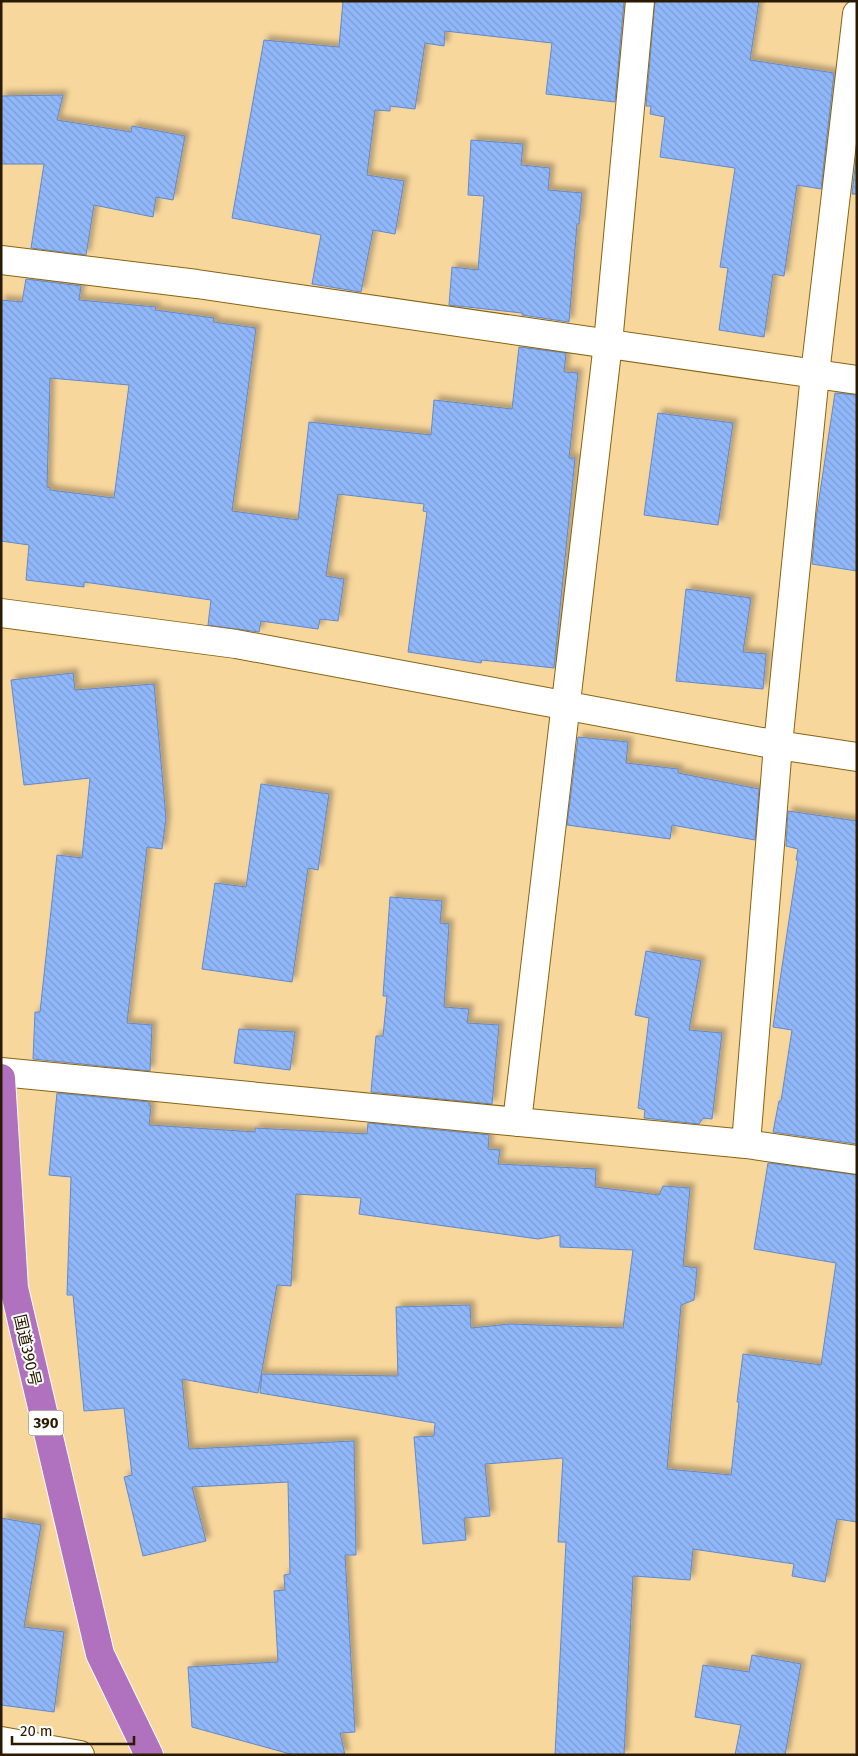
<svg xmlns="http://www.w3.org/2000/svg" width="858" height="1756" font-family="'Fira Sans','Noto Sans JP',sans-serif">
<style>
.building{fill:url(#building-back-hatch);stroke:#6489c8;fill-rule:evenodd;filter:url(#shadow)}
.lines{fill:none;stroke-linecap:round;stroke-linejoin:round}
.minor-casing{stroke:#896310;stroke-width:30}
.highway-casing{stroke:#fff;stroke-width:30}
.minor{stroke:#fff;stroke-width:28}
.highway{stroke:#b071be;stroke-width:28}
.labels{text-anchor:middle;stroke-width:4;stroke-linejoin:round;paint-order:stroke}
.shield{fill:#fdfdfd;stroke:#695e4c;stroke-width:1}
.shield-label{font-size:15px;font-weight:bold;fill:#291a00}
.street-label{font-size:16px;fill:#291a00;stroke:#fdfdfd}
</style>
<defs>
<pattern id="building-back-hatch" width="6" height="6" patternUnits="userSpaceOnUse" patternTransform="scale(1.25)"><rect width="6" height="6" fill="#90b7f9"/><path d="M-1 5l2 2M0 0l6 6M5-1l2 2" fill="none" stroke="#7c9dd4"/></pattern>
<filter id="shadow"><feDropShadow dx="4.5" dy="-4.5" stdDeviation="2.5" flood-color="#0004"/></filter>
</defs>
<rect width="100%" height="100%" fill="#f8d79d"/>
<path class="building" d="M 343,1 L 624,1 L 615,102 L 546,94 L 552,43 L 445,31 L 444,46 L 425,43 L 415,109 L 390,106 L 390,111 L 375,110 L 367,175 L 404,181 L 395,234 L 373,230 L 361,292 L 312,284 L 321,235 L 232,218 L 264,40 L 339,47 Z
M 655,1 L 759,1 L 750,60 L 834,73 L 821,189 L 797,185 L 784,276 L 773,274 L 764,337 L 719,330 L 728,268 L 720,267 L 735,168 L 660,157 L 665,117 L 650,114 L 651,106 L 646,106 Z
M 63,95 L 57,120 L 131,132 L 132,126 L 185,136 L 173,200 L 156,197 L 153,217 L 94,205 L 86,255 L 31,248 L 44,164 L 1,164 L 1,96 Z
M 471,140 L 523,144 L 521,165 L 550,168 L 548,190 L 582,193 L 579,224 L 577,224 L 569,322 L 522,315 L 522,313 L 449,305 L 452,267 L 478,270 L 484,196 L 468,195 Z
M 857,151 L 857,194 L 852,194 Z
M 26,279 L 81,286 L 79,300 L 156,307 L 155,310 L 214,318 L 213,322 L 256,328 L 232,511 L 298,520 L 309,422 L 431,435 L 434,400 L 512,409 L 519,347 L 566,353 L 564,372 L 578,373 L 569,458 L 575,458 L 554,668 L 482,660 L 481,663 L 408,652 L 427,512 L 423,511 L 424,504 L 338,494 L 326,576 L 344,579 L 338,621 L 320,619 L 318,629 L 261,621 L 259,632 L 208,625 L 211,600 L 84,582 L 84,587 L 26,580 L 29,545 L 1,541 L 1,300 L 22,302 ZM 50,378 L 129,385 L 114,498 L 50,490 L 50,488 L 47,487 Z
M 835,393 L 857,395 L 857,571 L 812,564 L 816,519 Z
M 658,413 L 733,423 L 718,525 L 644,515 Z
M 686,589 L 751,598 L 743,652 L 766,654 L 763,689 L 676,681 Z
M 73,673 L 75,690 L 154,684 L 166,818 L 162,849 L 147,847 L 127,1023 L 152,1025 L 150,1071 L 33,1059 L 35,1012 L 40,1012 L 57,855 L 82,858 L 90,778 L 24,785 L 11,680 Z
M 578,737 L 628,742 L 626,763 L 678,769 L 678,773 L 759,789 L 755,840 L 672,825 L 670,839 L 567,825 Z
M 261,784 L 329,794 L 318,870 L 308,868 L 292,982 L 202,969 L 215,883 L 246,887 Z
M 788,811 L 857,821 L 857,1144 L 773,1132 L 779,1101 L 781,1101 L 792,1030 L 773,1027 L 798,860 L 796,860 L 798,849 L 786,846 Z
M 390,897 L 442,901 L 440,923 L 449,924 L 444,1007 L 469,1009 L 467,1023 L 499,1025 L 492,1104 L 371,1092 L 376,1036 L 383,1036 L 387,996 L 383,996 Z
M 646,951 L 701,961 L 689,1030 L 722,1033 L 712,1119 L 703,1118 L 699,1124 L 644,1118 L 645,1110 L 638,1108 L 649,1018 L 635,1015 Z
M 239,1029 L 295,1032 L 290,1070 L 234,1063 Z
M 57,1093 L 149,1102 L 149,1106 L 151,1106 L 149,1125 L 255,1132 L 255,1128 L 367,1134 L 368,1123 L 489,1135 L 488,1149 L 500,1150 L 498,1164 L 596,1169 L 595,1187 L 659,1195 L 663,1186 L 690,1188 L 683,1266 L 697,1268 L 694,1300 L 681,1305 L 667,1469 L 731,1475 L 739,1402 L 737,1402 L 743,1354 L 821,1365 L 836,1263 L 754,1249 L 768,1163 L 857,1175 L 857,1522 L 837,1519 L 825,1582 L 792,1576 L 794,1564 L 693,1549 L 690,1580 L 633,1576 L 624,1755 L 555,1755 L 566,1542 L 558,1542 L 563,1458 L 485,1464 L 490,1516 L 464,1518 L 466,1540 L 423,1544 L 414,1437 L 434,1436 L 435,1423 L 260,1393 L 262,1374 L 398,1376 L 396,1307 L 470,1305 L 471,1328 L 510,1324 L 623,1328 L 633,1250 L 560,1247 L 560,1235 L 538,1239 L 359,1214 L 361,1198 L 296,1194 L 291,1286 L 277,1285 L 258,1393 L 182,1379 L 189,1449 L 354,1441 L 356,1555 L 345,1555 L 355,1732 L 340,1733 L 345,1755 L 294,1755 L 192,1727 L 188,1667 L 278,1662 L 274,1591 L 285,1590 L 284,1575 L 290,1574 L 288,1482 L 192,1487 L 206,1541 L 143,1556 L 124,1477 L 132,1475 L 124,1408 L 84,1411 L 73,1295 L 67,1295 L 71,1177 L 49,1175 Z
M 1,1518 L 41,1525 L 24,1627 L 64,1632 L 54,1712 L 1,1705 Z
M 752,1655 L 801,1664 L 785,1755 L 735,1755 L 741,1725 L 695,1717 L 703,1665 L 749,1672 Z"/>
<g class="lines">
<g class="minor-casing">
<path id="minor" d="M 1,260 L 197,284 L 857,380
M 1,613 L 236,644 L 778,745 L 857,757
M 1,1072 L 746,1144 L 857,1160
M 517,1122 L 608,343 L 640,1
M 746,1144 L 778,745 L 815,374 L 857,14
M 1,1741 L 80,1755"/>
</g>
<g class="highway-casing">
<path id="highway" d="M 1,1078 L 14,1288 L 100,1654 L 149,1755"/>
</g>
<use href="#minor" class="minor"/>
<use href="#highway" class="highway"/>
</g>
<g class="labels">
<rect class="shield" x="28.5" y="1410.5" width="35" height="25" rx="4"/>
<g class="shield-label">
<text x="46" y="1428">390</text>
</g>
<g class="street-label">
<text transform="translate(28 1350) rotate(77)" y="6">国道390号</text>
</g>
</g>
<rect width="858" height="1756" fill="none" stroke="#291a00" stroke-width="5"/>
<path d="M12 1736v8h122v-8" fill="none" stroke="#291a00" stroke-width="2.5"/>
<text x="20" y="1736" font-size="15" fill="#291a00" stroke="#fdfdfd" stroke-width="4" paint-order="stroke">20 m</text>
</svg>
